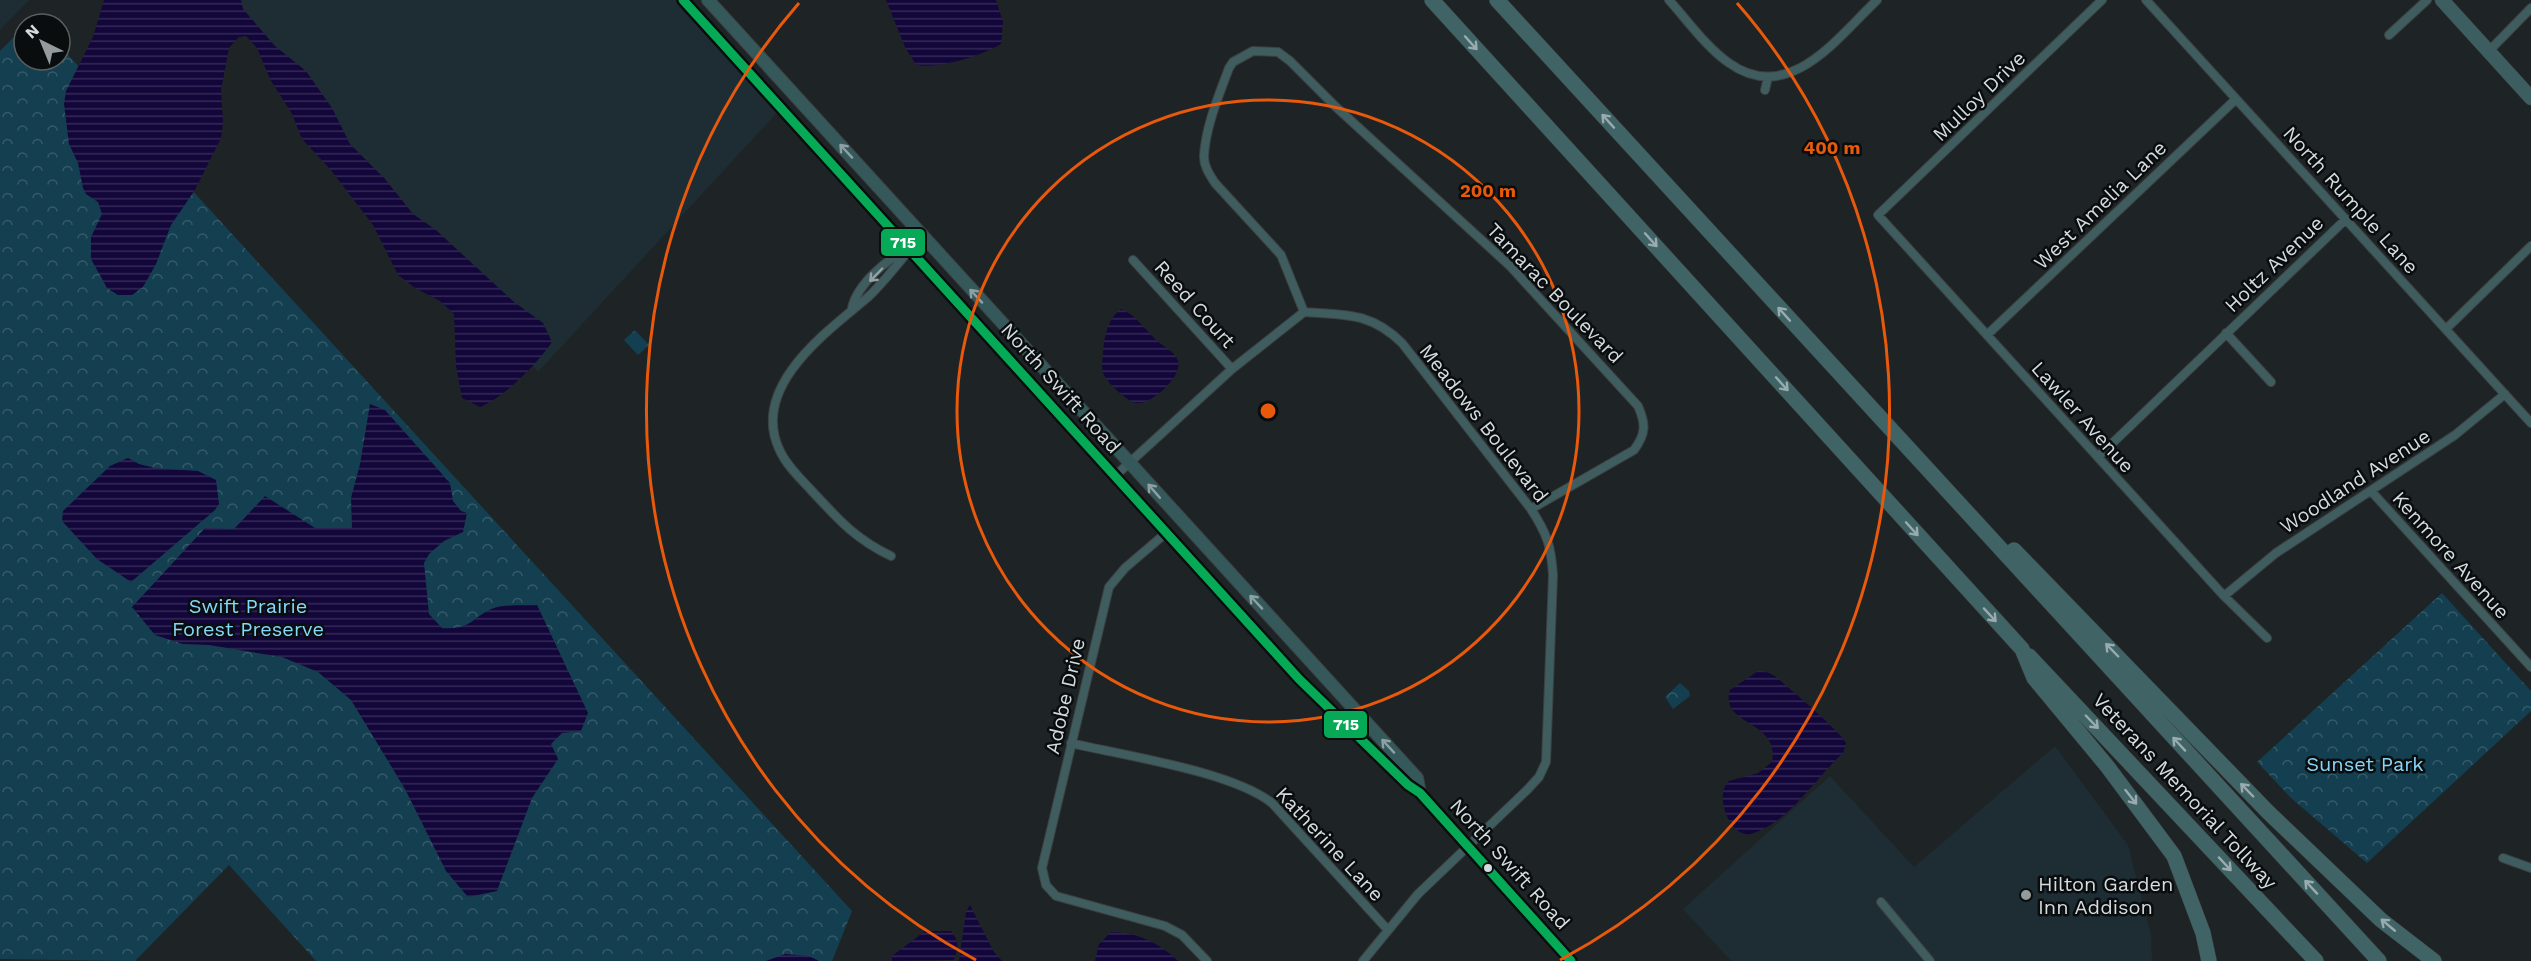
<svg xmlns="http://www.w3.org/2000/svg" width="2531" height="961" font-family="'Work Sans',sans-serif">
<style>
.built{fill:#1d2d33}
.forest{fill:url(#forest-crowns)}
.water{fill:url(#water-rules)}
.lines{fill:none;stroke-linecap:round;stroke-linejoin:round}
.street-casing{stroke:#3c4042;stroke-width:10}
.secondary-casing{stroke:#3c4042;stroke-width:14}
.primary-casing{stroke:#3c4042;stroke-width:15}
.highway-casing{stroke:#3c4042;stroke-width:16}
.street{stroke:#3f5c5e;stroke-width:8}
.secondary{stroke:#35595b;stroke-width:12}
.primary{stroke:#3d5e60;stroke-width:14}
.highway{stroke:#406466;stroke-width:15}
.bus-1-casing{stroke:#090d0e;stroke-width:14}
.bus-1{stroke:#06aa56;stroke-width:9}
.oneway{stroke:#99abae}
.oneway2{stroke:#8da0a3}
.oneway3{stroke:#92a2a4}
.ring{fill:none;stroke:#e8590c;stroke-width:3}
.bus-dot{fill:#d5dbde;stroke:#090d0e;stroke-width:2}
.poi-dot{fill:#959b9d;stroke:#090d0e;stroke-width:2}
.labels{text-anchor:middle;stroke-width:5;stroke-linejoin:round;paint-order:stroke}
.street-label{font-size:20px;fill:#d5dbde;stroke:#090d0e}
.park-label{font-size:20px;fill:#87d7fb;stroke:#090d0e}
.poi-label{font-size:20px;fill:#d5dbde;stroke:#090d0e;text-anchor:start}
.centre{fill:#e8590c;stroke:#090d0e;stroke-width:3}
.ring-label{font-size:18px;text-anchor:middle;font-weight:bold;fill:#e8590c;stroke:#090d0e;stroke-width:5;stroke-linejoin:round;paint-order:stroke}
.line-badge{stroke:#090d0e;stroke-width:2}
.badge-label{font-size:16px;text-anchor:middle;font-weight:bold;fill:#fff}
</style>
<defs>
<pattern id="forest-crowns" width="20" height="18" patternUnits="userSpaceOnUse" patternTransform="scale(1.5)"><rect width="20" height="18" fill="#143f50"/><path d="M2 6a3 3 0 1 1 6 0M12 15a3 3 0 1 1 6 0" fill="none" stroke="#355a69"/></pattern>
<pattern id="water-rules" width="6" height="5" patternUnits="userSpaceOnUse" patternTransform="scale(1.5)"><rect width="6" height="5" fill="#13063a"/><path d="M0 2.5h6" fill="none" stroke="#342a56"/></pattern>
</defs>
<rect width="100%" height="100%" fill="#1e2325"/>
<path class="built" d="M 0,0 L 29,0 L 0,30 Z
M 240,0 L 690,0 L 785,104 L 538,372 L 231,10 Z
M 2055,746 L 2128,845 L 2151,935 L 2152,961 L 1731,961 L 1683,909 L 1830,776 L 1914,867 Z"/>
<path class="forest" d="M 24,27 L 24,60 L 60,60 L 60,46 L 852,911 L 832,961 L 316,961 L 229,865 L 135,961 L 0,959 L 0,51 Z
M 635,330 L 649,345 L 638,355 L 624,340 Z
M 2442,593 L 2531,691 L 2531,711 L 2367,863 L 2291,798 L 2257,762 Z
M 1680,683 L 1689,691 L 1690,696 L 1673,709 L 1665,697 Z"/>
<path class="water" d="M 104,0 L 241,0 L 243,9 L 275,46 L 306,71 L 332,108 L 350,144 L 385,179 L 413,214 L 436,230 L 514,302 L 543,323 L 552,342 C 536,365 506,396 480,407 L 462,398 L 456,366 L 454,314 L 440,301 L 415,288 L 398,275 L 373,225 L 330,169 L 302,139 L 292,114 L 270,79 L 257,48 L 246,36 L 239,37 L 229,48 L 221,90 L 223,123 L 221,138 L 195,190 L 171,225 L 156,264 L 143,287 L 132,295 L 118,295 L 107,288 L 91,259 L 91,237 L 102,214 L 98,202 L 86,194 L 83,188 L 78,163 L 69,144 L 64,104 L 66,91 L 93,37 Z
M 886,0 L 996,0 L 1003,22 L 1001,44 C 981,56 940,69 916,65 L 905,47 Z
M 1121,309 C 1136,315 1144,328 1155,339 C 1163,347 1174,350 1178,361 C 1183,376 1151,405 1137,403 C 1128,402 1110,385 1105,377 C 1101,371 1102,362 1103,355 C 1104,339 1107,319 1121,309 Z
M 370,404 L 385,410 L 450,483 L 453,501 L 461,511 L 467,513 L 463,532 L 444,541 L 429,554 L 424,563 L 429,614 L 442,628 C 473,630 471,617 494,608 C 505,604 525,606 537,605 L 588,713 L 581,731 L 562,733 L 551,744 L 558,759 L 532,798 L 497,891 L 468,897 L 446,871 L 405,789 L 351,700 L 318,672 L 282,657 L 209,645 L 183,644 L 155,635 L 132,607 L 205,528 L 234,529 L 265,496 L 315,528 L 352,528 L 351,498 L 360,464 Z
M 128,458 L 139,464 L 155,468 L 198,471 L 216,480 L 219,504 L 215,510 L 131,582 L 97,559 L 62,521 L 63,511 L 110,466 Z
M 1758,671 C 1765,671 1770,673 1776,677 C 1790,689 1839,730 1846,743 L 1843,753 C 1817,777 1795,813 1763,829 C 1757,832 1751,835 1745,834 C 1727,830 1715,794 1729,781 L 1758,773 L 1772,762 C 1780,719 1719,727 1730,690 Z
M 970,905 L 994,952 L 1002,961 L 959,961 L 966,912 Z
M 925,931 L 951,931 C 959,941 959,948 954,960 L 892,961 L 892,956 Z
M 1111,932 C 1136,932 1160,943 1178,961 L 1095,961 L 1099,944 Z
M 785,954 L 809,956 L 819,961 L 766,961 Z"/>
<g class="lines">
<g class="street-casing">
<path id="street" d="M 1669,0 C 1688,21 1706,47 1729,63 C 1789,106 1838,37 1877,0
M 2102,0 L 1878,215 L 2224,596 L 2267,638
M 2146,0 L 2531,423
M 2389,35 L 2427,0
M 2489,51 L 2531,8
M 1765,90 L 1768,77
M 1133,260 L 1232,369
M 852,308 C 857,285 887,258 908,250
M 1304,312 L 1281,255 L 1215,183 C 1210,175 1204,167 1204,157 C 1205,128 1219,95 1229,68 L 1233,62 L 1253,51 L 1278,52 L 1290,61 L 1336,107 L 1510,266 L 1638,406 C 1646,424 1646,434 1634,450 L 1531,509
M 2446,329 L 2531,246
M 2226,333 L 2271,382
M 1987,335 L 2236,99
M 2098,457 L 2346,219
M 1115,476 L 1232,369 L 1304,312 C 1345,315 1371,312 1402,343 L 1531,509 C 1547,534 1551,545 1553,575 L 1546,762 L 1539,777 L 1527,790 L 1418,894 L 1363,961
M 2371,491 L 2531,667
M 1166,533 L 1125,568 L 1109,587 L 1042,868 L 1046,885 L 1056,896 L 1165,926 L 1182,935 L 1207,961
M 891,556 C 855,539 838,519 811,490 C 800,478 787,466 780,451 C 749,388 825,333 867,298 C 888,279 902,256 922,237
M 2224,596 L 2276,553 L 2455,435 L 2505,394
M 1071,743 C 1125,756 1231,771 1272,803 L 1387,929
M 2503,858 L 2531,868
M 1881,902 L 1930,961"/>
</g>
<g class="secondary-casing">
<path id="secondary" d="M 683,0 L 1299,679 L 1408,785 L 1420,793 L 1571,961
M 708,0 L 1417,778 L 1420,793"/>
</g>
<g class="primary-casing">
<path id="primary" d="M 2442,0 L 2531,98"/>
</g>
<g class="highway-casing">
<path id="highway" d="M 1432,0 L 2022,649 L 2034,678 L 2107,766 L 2174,856 L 2203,933 L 2209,961
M 1497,0 L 2379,961
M 2014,550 L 2268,812 L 2381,920 L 2434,961
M 2029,656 L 2316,961"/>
</g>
<use href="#street" class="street"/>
<use href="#secondary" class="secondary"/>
<use href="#primary" class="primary"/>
<use href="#highway" class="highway"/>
<g class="bus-1-casing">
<path id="bus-1" d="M 683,0 L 1299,679 L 1408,785 L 1420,793 L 1571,961"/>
</g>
<use href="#bus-1" class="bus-1"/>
</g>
<defs><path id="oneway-shaft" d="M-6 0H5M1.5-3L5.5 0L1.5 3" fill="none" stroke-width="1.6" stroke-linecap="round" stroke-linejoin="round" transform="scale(1.5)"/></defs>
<g class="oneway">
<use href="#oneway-shaft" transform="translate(1471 43) rotate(48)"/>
<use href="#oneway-shaft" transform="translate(1608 121) rotate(-132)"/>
<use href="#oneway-shaft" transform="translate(1651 240) rotate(48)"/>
<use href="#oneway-shaft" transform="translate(1784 314) rotate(-132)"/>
<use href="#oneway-shaft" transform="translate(1782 384) rotate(48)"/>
<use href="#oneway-shaft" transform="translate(1912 529) rotate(48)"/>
<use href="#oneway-shaft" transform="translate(1990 615) rotate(47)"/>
<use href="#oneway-shaft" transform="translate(2112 650) rotate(-134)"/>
<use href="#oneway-shaft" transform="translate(2092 722) rotate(46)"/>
<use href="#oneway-shaft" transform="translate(2179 744) rotate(-133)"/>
<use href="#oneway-shaft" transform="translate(2247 790) rotate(-134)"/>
<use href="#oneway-shaft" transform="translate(2131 797) rotate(52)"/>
<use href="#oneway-shaft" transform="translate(2225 864) rotate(47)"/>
<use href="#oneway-shaft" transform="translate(2311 887) rotate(-133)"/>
<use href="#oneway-shaft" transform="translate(2388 925) rotate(-140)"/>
</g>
<g class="oneway2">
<use href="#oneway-shaft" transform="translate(846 151) rotate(-133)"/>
<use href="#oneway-shaft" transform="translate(976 296) rotate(-133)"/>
<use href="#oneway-shaft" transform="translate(1154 491) rotate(-131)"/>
<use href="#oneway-shaft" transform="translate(1256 602) rotate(-133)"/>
<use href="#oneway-shaft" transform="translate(1388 746) rotate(-133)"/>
</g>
<use class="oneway3" href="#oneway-shaft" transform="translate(876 275) rotate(134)"/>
<g class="ring">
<circle cx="1268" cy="411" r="311"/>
<path d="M976 960A622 622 0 0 1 799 3M1737 3A622 622 0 0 1 1560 960"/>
</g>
<circle class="bus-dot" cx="1488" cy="868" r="5"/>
<circle class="poi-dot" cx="2026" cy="895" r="6"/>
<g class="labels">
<g class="street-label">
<text transform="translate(1979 96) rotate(-44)" y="7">Mulloy Drive</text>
<text transform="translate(2351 200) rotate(48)" y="7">North Rumple Lane</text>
<text transform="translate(2100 205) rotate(-44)" y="7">West Amelia Lane</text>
<text transform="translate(2274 264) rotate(-44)" y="7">Holtz Avenue</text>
<text transform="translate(1555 293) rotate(46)" y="7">Tamarac Boulevard</text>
<text transform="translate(1195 304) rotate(48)" y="7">Reed Court</text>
<text transform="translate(1061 388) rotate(48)" y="7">North Swift Road</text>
<text transform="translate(2083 417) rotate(48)" y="7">Lawler Avenue</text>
<text transform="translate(1484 423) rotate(52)" y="7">Meadows Boulevard</text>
<text transform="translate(2355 481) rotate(-33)" y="7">Woodland Avenue</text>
<text transform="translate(2451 555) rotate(48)" y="7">Kenmore Avenue</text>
<text transform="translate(1065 696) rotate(-77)" y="7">Adobe Drive</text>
<text transform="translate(2185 791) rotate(47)" y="7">Veterans Memorial Tollway</text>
<text transform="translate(1330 844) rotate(47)" y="7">Katherine Lane</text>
<text transform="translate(1510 864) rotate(48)" y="7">North Swift Road</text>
</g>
<g class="park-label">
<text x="248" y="613">Swift Prairie<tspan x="248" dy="23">Forest Preserve</tspan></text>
<text x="2365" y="771">Sunset Park</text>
</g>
<g class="poi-label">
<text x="2038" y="891">Hilton Garden<tspan x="2038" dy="23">Inn Addison</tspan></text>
</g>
</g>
<circle cx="1268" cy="411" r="9" class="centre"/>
<g class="ring-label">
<text x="1832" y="154">400 m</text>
<text x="1488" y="197">200 m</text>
</g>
<g class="line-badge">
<rect x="880" y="228" width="46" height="29" rx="6" fill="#06aa56"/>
<rect x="1323" y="710" width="45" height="29" rx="6" fill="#06aa56"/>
</g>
<g class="badge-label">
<text x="903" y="248">715</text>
<text x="1346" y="730">715</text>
</g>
<g transform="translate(42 42) rotate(317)"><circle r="28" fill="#090d0e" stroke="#5b5f61" stroke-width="1.5"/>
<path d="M0-4.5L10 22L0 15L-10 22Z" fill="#959b9d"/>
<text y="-9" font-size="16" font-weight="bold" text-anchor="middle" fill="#d5dbde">N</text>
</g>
</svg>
